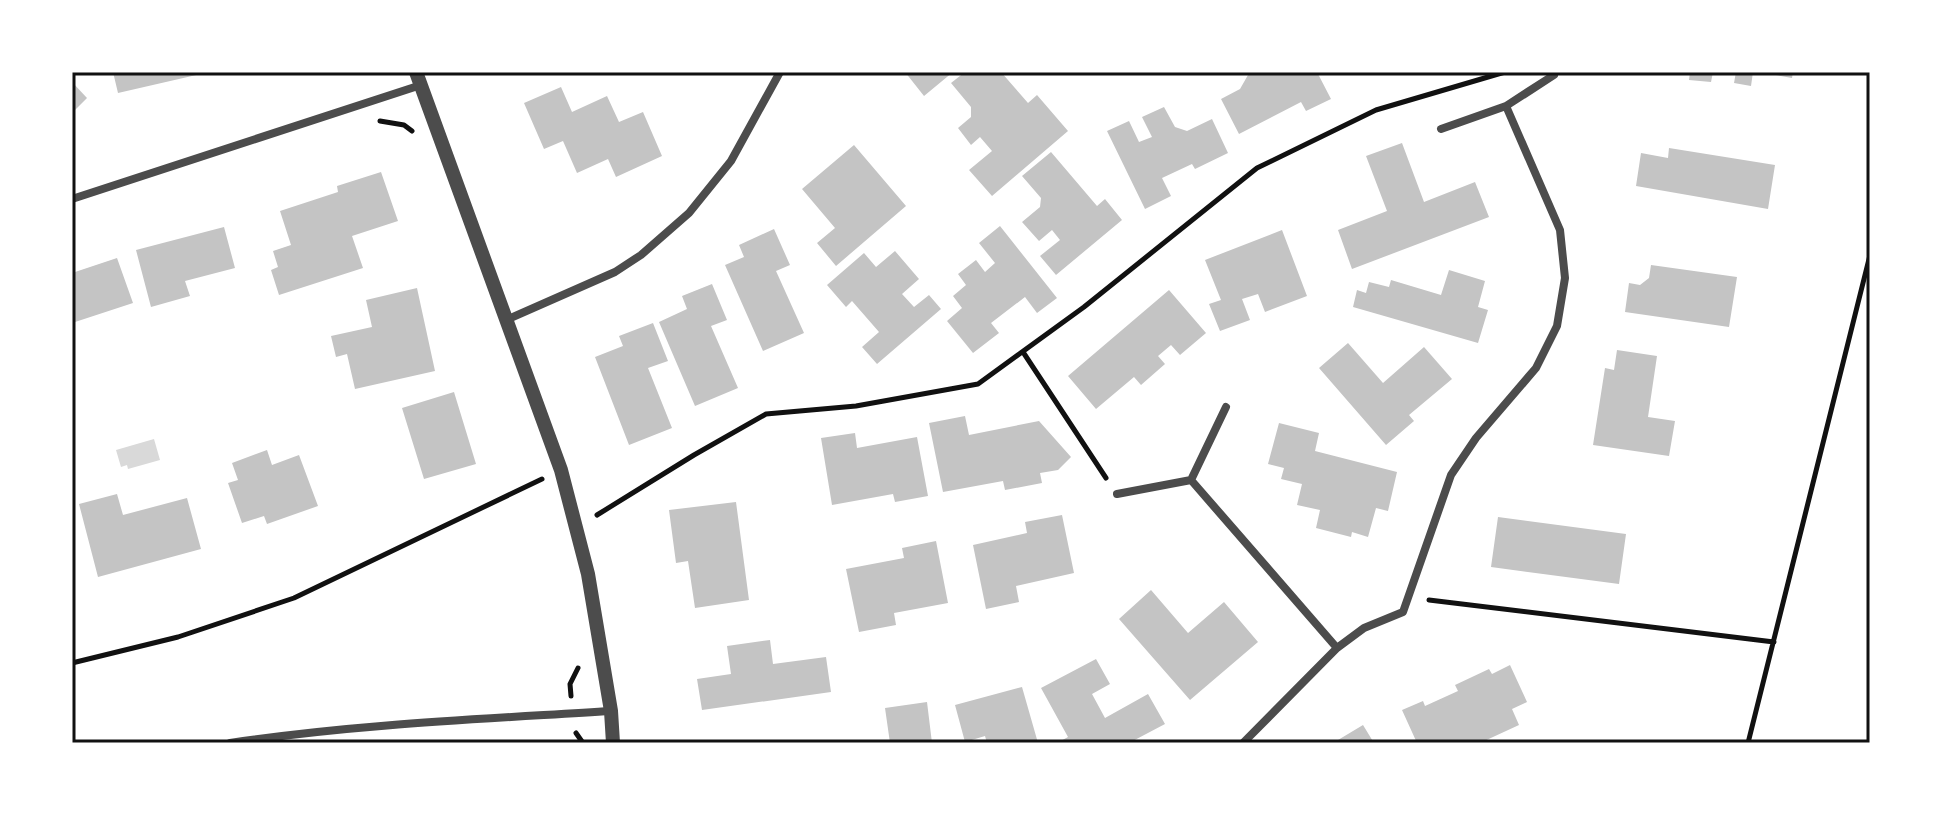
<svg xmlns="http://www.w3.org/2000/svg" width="1942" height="815" font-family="Spectral,serif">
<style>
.water{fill:#d9d9d9}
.building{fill:#c4c4c4}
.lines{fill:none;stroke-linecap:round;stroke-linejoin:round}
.path{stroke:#111;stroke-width:5}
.minor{stroke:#4c4c4c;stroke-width:8}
.tertiary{stroke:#4c4c4c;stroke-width:14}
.neatline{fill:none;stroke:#111;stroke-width:3}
</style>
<rect width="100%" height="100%" fill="#fff"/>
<path class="water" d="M 154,439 L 160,460 L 128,469 L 127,465 L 121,467 L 116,450 Z"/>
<path class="building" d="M 113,72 L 205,72 L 205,73 L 118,93 Z
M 905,72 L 953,72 L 924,96 Z
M 965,72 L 1001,72 L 1028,103 L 1037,95 L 1068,131 L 992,196 L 969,170 L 992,151 L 980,137 L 971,145 L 958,128 L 971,117 L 971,107 L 951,83 Z
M 1246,72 L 1317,72 L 1331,99 L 1306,111 L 1301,102 L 1239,134 L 1221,99 L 1240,89 L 1248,75 Z
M 1690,72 L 1713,72 L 1711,82 L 1689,80 Z
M 1736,72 L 1753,72 L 1751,86 L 1734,83 Z
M 1760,72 L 1793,72 L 1792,78 Z
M 72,82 L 87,98 L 72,113 Z
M 561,87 L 572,112 L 607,96 L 619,122 L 643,112 L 662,156 L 616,177 L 608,159 L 577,173 L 563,141 L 544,149 L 524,103 Z
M 1164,107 L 1175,127 L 1187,131 L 1212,119 L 1228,153 L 1195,169 L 1192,164 L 1162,178 L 1171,196 L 1145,209 L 1107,131 L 1129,121 L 1139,142 L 1152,137 L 1142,117 Z
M 1402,143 L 1424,202 L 1475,182 L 1489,217 L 1352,269 L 1338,230 L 1387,211 L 1366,156 Z
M 854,145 L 906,206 L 836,266 L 817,243 L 835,228 L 802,189 Z
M 1669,148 L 1775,165 L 1768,209 L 1636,186 L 1641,153 L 1668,158 Z
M 1051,152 L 1097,206 L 1105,199 L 1122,220 L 1056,275 L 1040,256 L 1060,240 L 1052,230 L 1039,241 L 1022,222 L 1040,207 L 1041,198 L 1022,176 Z
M 381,172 L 398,221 L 352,236 L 363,268 L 279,295 L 271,270 L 278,267 L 273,251 L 291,245 L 280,211 L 338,192 L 337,186 Z
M 1000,226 L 1057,298 L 1037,313 L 1025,297 L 991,323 L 999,333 L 973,353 L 947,321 L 962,308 L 953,296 L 966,285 L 958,274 L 976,260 L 985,272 L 995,263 L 979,243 Z
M 224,227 L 235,268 L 185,281 L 190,296 L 151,307 L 136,250 Z
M 774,229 L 790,265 L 776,271 L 804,333 L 763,351 L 725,265 L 744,257 L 739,245 Z
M 1282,230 L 1307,296 L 1265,312 L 1258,294 L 1242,299 L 1250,320 L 1220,331 L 1209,304 L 1221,300 L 1205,260 Z
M 895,251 L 919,279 L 902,294 L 914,307 L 929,295 L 941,309 L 877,364 L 862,347 L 879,332 L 852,301 L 846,307 L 827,285 L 864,253 L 876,267 Z
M 117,258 L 133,303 L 72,323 L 72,273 Z
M 1651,265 L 1737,277 L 1729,327 L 1625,312 L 1629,283 L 1640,285 L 1649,278 Z
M 1449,270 L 1485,281 L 1478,307 L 1488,310 L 1478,343 L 1353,307 L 1357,290 L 1366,293 L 1369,282 L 1389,287 L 1391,280 L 1441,295 Z
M 712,284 L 727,320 L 711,326 L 738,388 L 695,406 L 659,322 L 687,309 L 682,296 Z
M 417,288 L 435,371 L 355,389 L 347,354 L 336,357 L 331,336 L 372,327 L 366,300 Z
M 1169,290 L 1206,333 L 1180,355 L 1171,345 L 1158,356 L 1165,364 L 1141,385 L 1134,377 L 1096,409 L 1068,376 Z
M 653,323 L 668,361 L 648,368 L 672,428 L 629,445 L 595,357 L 623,346 L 619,336 Z
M 1348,343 L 1383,383 L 1424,347 L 1452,379 L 1409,415 L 1414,421 L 1386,445 L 1319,368 Z
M 1617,350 L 1657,356 L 1648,417 L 1675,421 L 1669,456 L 1593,445 L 1605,368 L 1614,370 Z
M 454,392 L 476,464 L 424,479 L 402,408 Z
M 965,416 L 969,435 L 1039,421 L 1071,457 L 1058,470 L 1040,473 L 1042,483 L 1005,490 L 1003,481 L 943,492 L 929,423 Z
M 1279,423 L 1319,433 L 1315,451 L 1397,472 L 1388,511 L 1376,508 L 1368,537 L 1352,532 L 1351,537 L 1316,528 L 1320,510 L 1297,505 L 1302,484 L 1281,479 L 1284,468 L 1268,464 Z
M 855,433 L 857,448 L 917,437 L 928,496 L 895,502 L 893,494 L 832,505 L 821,438 Z
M 267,450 L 272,465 L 299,455 L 318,506 L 267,524 L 264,516 L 242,523 L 228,483 L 238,480 L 232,463 Z
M 117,494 L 123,515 L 187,498 L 201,549 L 98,577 L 79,504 Z
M 736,502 L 749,600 L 695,608 L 688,561 L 676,563 L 669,510 Z
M 1062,515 L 1074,573 L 1016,586 L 1019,602 L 986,609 L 973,545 L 1027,533 L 1025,522 Z
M 1498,517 L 1626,534 L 1619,584 L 1491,567 Z
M 936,541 L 948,603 L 894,613 L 896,625 L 859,632 L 846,569 L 904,558 L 902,548 Z
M 1151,590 L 1188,633 L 1224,602 L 1258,642 L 1190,700 L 1119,619 Z
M 770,640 L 773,664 L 826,657 L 831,692 L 702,710 L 697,679 L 731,674 L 727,646 Z
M 1096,659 L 1110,684 L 1092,694 L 1105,718 L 1148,694 L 1165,724 L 1129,743 L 1057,743 L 1068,737 L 1041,688 Z
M 1510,665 L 1527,702 L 1512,709 L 1519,725 L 1480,743 L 1417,743 L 1402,710 L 1423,701 L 1425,706 L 1458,691 L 1455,685 L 1489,669 L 1492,674 Z
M 1022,687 L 1038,743 L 987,743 L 985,736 L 965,742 L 955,705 Z
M 927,702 L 932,743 L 890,743 L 885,708 Z
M 1363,725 L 1374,743 L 1333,743 Z"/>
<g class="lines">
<path class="path" d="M 380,121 L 404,125 L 412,131
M 1023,352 L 1106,478
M 597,515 L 694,455 L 766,414 L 856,406 L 978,384 L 1084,307 L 1257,168 L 1376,110 L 1505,72
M 1429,600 L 1774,642
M 72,663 L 178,637 L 294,598 L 542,479
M 571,696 L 570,684 L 578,668
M 576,733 L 583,743
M 1748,743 L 1870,255"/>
<path class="minor" d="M 1441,129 L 1506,106 L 1554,75
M 72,199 L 421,85
M 506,320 L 615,272 L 641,255 L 689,213 L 731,161 L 780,72
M 1191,480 L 1337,648
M 1117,494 L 1191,480 L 1226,407
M 230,743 C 357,724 484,719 611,711
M 1243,743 L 1337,648 L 1364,628 L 1403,612 L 1451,475 L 1476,438 L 1536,368 L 1557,326 L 1565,278 L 1560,230 L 1506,106"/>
<path class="tertiary" d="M 416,72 L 561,470 L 588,574 L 611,711 L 613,743"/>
</g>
<rect width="1942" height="815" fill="none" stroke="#ffffff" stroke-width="148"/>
<rect x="74" y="74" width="1794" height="667" class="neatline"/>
</svg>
